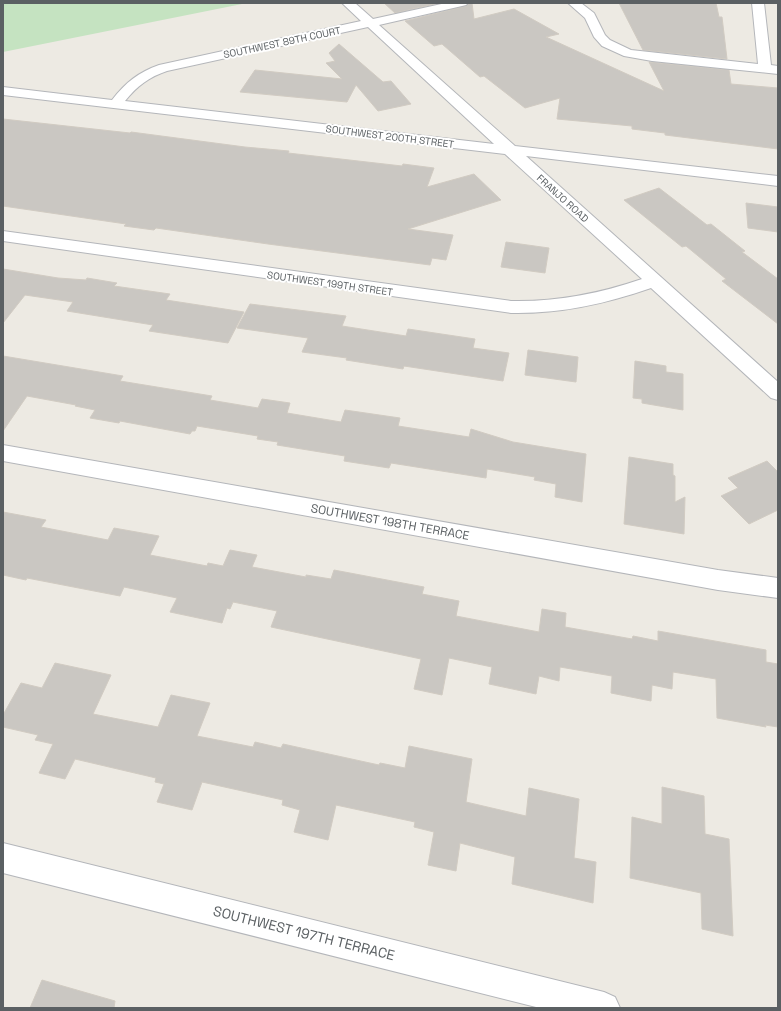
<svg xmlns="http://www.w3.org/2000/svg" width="781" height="1011" font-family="'Space Grotesk',sans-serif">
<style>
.green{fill:#c5e3c1}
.building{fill:#cac7c2;stroke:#d1cbc2}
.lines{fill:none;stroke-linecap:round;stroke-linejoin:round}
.minor-casing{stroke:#b4b6ba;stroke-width:2}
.minor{fill:#fff;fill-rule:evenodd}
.labels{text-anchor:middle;stroke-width:4;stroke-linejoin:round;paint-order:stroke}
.far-street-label{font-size:10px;fill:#5b6063;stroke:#fff}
.street-label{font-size:12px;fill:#5b6063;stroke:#fff}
.near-street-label{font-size:14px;fill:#5b6063;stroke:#fff}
</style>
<rect width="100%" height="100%" fill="#edeae3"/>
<path class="green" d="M 3,3 L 247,3 L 3,52 Z"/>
<path class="building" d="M 384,3 L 439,3 L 395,13 Z
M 470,3 L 472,3 L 474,19 L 514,9 L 559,34 L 546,37 L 664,91 L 649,62 L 729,70 L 731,84 L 778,88 L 778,149 L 665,135 L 665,133 L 632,129 L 632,126 L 557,119 L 560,98 L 525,108 L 484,76 L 480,77 L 442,44 L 434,46 L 405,21 L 466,6 Z
M 619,3 L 716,3 L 719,17 L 722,17 L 727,59 L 643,50 Z
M 339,44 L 383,82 L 391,81 L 411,104 L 378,111 L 356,85 L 347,102 L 240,92 L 255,70 L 342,79 L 326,63 L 335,61 L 329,53 Z
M 3,119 L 130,133 L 131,132 L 245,147 L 289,151 L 288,153 L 402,166 L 403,164 L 434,168 L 427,187 L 474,174 L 501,200 L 408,229 L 453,235 L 446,260 L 432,258 L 430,265 L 268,244 L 156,228 L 154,230 L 124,226 L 126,224 L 3,206 Z
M 659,188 L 707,225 L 711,224 L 745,251 L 742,252 L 778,279 L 778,324 L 722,281 L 726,279 L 686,246 L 682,247 L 624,200 Z
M 746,203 L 778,207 L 778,232 L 748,228 Z
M 506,242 L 549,248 L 545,273 L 501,267 Z
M 3,269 L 58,278 L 86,280 L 87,278 L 117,283 L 114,286 L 170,294 L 166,300 L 244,312 L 228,343 L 149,331 L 153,325 L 67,311 L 73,302 L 25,295 L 3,323 Z
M 250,304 L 346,316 L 342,326 L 406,336 L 408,329 L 475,339 L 473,348 L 509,353 L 503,381 L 404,366 L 403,369 L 346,360 L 347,358 L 302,352 L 308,338 L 237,328 Z
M 528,350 L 578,357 L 576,382 L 525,375 Z
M 3,356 L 123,376 L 120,381 L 212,396 L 210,400 L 258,408 L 262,399 L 290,403 L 287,413 L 341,422 L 345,410 L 400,418 L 398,426 L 469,437 L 471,429 L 513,442 L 586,454 L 582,502 L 555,497 L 556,484 L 534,480 L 535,477 L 487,469 L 486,478 L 391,463 L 389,468 L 344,461 L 345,456 L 277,445 L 278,442 L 257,439 L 258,436 L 197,426 L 195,431 L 192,431 L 190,434 L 120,421 L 119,423 L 90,418 L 95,410 L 75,406 L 76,405 L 27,396 L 3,431 Z
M 635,361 L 666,366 L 666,372 L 683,374 L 683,410 L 642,403 L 642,399 L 633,398 Z
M 629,457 L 673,464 L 673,475 L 675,476 L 675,502 L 685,497 L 684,534 L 624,524 Z
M 767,461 L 778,472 L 778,510 L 749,524 L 721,496 L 738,488 L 728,478 Z
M 3,512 L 46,520 L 41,527 L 108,540 L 114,528 L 159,536 L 150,555 L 207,566 L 208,563 L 223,566 L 230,550 L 257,555 L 252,567 L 306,577 L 306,575 L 331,579 L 334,570 L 424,587 L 422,594 L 459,601 L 456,616 L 539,632 L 542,609 L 566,613 L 565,627 L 632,639 L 633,636 L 658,641 L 658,631 L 766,650 L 766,662 L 778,664 L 778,727 L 765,725 L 766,727 L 717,718 L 716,679 L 673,672 L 672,689 L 652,685 L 651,701 L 611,693 L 612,676 L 560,667 L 559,681 L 539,676 L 536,694 L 489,684 L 492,667 L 449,658 L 442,695 L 414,689 L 421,659 L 271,627 L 277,611 L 233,602 L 230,609 L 227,608 L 222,623 L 170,612 L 177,598 L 124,587 L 120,596 L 27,578 L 26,580 L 3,575 Z
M 55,663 L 111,675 L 93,714 L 158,727 L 171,695 L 210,703 L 197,736 L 253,747 L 255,742 L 281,748 L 283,744 L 379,765 L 380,763 L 405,768 L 409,746 L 472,759 L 466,802 L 526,816 L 529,788 L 579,799 L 574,858 L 596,862 L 593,903 L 512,884 L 515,857 L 460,843 L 456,871 L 428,865 L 434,832 L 414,827 L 415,822 L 336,805 L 328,840 L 294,832 L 300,810 L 282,805 L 283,800 L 202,782 L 192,810 L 157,802 L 164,784 L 155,782 L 156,778 L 75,759 L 65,779 L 39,773 L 53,744 L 35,740 L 38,735 L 3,727 L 3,715 L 21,683 L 42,688 Z
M 662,787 L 704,796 L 705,834 L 729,839 L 733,936 L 702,929 L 701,893 L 630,878 L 632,817 L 662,824 Z
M 42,980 L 115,1001 L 114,1008 L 30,1008 Z"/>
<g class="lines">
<g class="minor-casing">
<path id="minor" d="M 342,3 L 355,3 L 373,19 L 446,3 L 468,3 L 466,5 L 462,6 L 379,25 L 515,146 L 778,176 L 778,186 L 526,156 L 778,382 L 778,400 L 771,398 L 651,288 C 605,304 560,314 511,313 L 3,241 L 3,231 L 511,301 C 557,302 598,294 642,279 L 505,154 L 3,95 L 3,87 L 112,100 C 126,82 139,72 159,65 L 361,21 ZM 368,27 L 494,144 L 125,101 C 137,86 149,77 167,71 Z
M 568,3 L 581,3 L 594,13 L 605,35 L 610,40 L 631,50 L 758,64 L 752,3 L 764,3 L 771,65 L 778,66 L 778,74 L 652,61 L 624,56 L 602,46 L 594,37 L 585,18 Z
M 3,445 L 718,570 L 778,578 L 778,598 L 718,590 L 3,461 Z
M 3,843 L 604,992 L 615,997 L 620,1008 L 540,1008 L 3,873 Z"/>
</g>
<use href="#minor" class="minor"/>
</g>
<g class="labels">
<g class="far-street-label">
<text transform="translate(282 42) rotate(-12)" y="4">SOUTHWEST 89TH COURT</text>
<text transform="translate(390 136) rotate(7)" y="4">SOUTHWEST 200TH STREET</text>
<text transform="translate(563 198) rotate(42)" y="4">FRANJO ROAD</text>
<text transform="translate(330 283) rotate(8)" y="4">SOUTHWEST 199TH STREET</text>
</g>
<g class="street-label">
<text transform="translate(390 522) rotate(10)" y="4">SOUTHWEST 198TH TERRACE</text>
</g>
<g class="near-street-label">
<text transform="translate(304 933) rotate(14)" y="5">SOUTHWEST 197TH TERRACE</text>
</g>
</g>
<rect width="781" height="1011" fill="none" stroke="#5b6063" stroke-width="8"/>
</svg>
